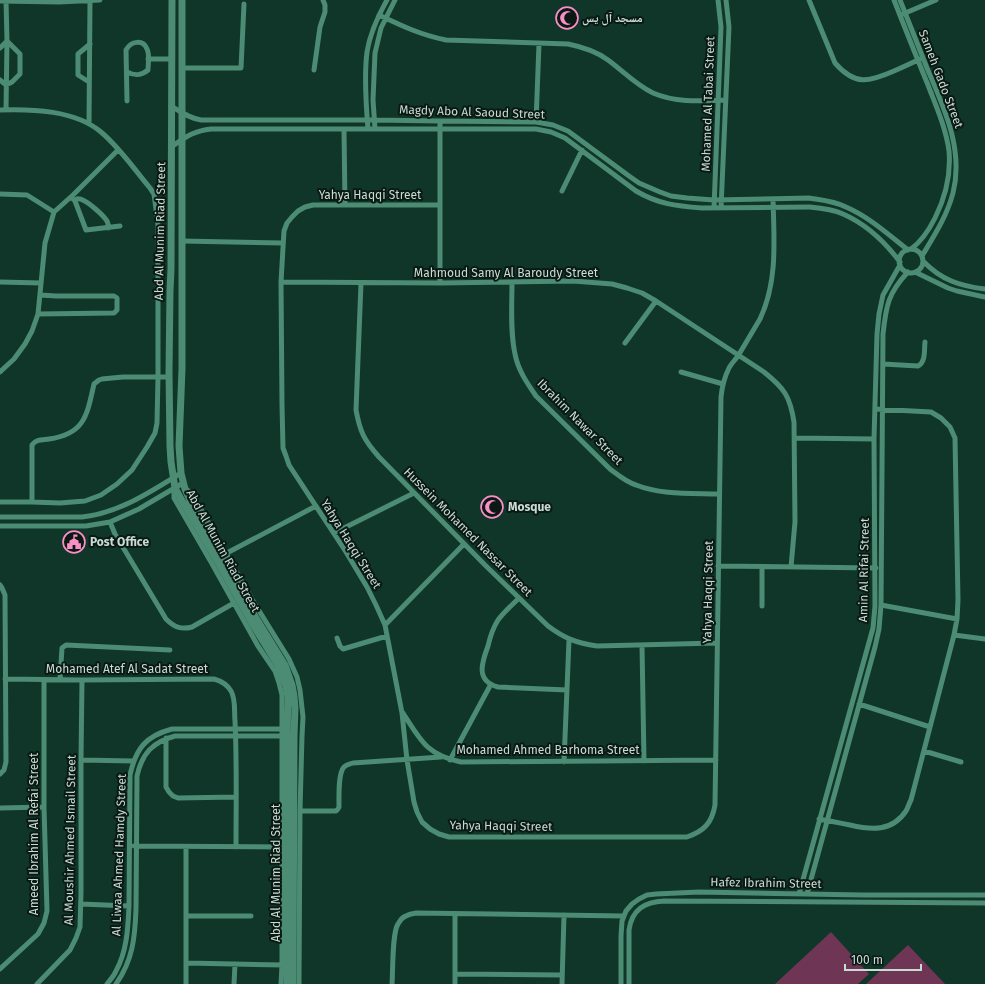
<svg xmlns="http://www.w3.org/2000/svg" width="985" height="984" font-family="'Fira Sans','Noto Naskh Arabic',sans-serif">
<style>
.green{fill:#6f3554}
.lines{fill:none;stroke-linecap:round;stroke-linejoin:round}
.minor{stroke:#4c8b74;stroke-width:5}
.tertiary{stroke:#4c8b74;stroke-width:7}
.labels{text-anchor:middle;stroke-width:4;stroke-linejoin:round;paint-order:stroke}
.poi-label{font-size:12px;font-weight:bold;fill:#c8dcd4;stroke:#0a1914;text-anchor:start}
.street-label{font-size:12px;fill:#c8dcd4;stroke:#0a1914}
</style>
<rect width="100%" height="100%" fill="#103529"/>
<path class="green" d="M 831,932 L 869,974 L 858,984 L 775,984 Z
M 908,945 L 945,984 L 866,984 Z"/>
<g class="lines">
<path class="minor" d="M 6,0 L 7,41 L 6,110
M 809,0 L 835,63 C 855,86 869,82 894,71 C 903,67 912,63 920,59
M 894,0 C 905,28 916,56 928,85 C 936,106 946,128 949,151 C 951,174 945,198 935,218 C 929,230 922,241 911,249
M 900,0 C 909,23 918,45 927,68 C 944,108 964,149 953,193 C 947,216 934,236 922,256
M 0,1 L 59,2 L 100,0
M 903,14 L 936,0
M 379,15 C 402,26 421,35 446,40 L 568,44 C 583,47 596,51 608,60 C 623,71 636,85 653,93 C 676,103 701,101 726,100
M 0,48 L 7,41 L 20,54 L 20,74 L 12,82 L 6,85 L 0,80
M 148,59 L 172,59
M 182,68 L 241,68 L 244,4
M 314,70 L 320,27 L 325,12 L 325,5 L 323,0
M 127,72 C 135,76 141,76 148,70 C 148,64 150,55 147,49 C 143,39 131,41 126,50 L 127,101
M 89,82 L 78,75 L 78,54 L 90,44
M 171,106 C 181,112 189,118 201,120 L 374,120 L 440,121 L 536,122 L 553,125 L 568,131 L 629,176 L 639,183 L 660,192 L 671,196 L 687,198 L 714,200 L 809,198 C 821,200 834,201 846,207 C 869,217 888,234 908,250
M 0,110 C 32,109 75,110 101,132 C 120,148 134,169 150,188 L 154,194 L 158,225 L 158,377 L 157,423 L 155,433 L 147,447 L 132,470 L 117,484 L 101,495 L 85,501 L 60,503 L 32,502 L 0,502
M 440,121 L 440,283
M 536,122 L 539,44
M 89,124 L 90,1
M 368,129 C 366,105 364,75 367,52 C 370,33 378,16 387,0
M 375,129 L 373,100 L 375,53 L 381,28 L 395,0
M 344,130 L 345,205
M 171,147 C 186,137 193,131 211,129 L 536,129 L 551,132 L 565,138 L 636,191 C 658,204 676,206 702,208 L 809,207 C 820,208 832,209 843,214 C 866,224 885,242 900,262
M 562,191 L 582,150
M 0,194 L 27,195 L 54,212
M 71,197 L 75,201 L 86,230 L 120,226
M 75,201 C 75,201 76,200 77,199 C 84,197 103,215 107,221 C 108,223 108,225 109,228
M 440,205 L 313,205 L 305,207 L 298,211 L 292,217 L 287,223 L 284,231 L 281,282 L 282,405 L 283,448 L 286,456 L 289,465 L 346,552 L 367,587 L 376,605 L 385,625 L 402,713 L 407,760 L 414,802 L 417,812 L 422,822 L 430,829 L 439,834 L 449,837 L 687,837 C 704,831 712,823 715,805 L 721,397 C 722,387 724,378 729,368 C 731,364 735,360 738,356 C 745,344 753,331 760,319 C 778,281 774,239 773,199
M 714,208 L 721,27 L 718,0
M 721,208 L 729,27 L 726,0
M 182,241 L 283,243
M899 261a12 12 0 1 1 24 0a12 12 0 1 1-24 0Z
M 923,261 C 941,280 960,286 985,289
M 915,272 L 948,288 L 957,291 L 985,297
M 0,282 L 41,283
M 281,282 L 440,283 L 573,281 L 612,284 L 627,288 L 642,293 L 656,301 L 764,372 C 784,388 790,396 794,422 L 795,522 L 791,567
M 512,282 C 512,305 510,331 515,354 C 518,370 527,383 536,396 L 610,469 C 618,475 626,482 636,485 C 661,495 692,493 719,494
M 361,283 L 356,410 C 360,432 364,440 379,457 L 485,565 L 548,626 C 564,638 576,643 597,646 L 717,643
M 38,314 L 114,313 L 117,310 L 117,298 L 114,296 L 56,296 L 40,295
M 625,343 L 656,301
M 883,364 L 918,366 C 926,362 924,350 925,342
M 0,372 L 14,359 L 25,344 L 32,331 L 38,314 L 45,243 L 54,212 L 73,195 L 118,150
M 681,372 L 723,384
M 795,438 L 874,439
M 176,488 L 174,492 L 174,498 L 211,562 L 258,646 L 275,671 L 279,683 L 282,695 L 282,965 L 281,984
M 186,489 L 192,494 L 194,497 L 253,601 L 289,659 L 297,677 L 300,690 L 303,717 L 302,736 L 300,811 L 299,984
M 32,502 L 32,445 C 36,439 42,440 49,439 C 85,434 87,415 94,384 L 99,380 L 102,379 L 123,377 L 169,377
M 0,517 L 82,517 C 119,513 150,492 181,473
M 110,522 L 115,534 L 166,619 C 174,627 181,630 192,627 L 234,603
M 0,526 L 86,526 L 110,522 L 139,509 L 183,483
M 334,533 L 414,493
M 225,554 L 316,506
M 718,566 L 876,568
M 0,585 L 2,588 L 5,595 L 6,762 L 4,770 L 0,774
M 519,598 C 512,605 504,612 498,620 C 493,628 490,637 488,646 C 482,662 475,681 498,687 L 567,690
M 881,605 L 957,619
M 762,606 L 762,567
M 385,625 L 464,544
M 954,635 L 985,639
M 337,638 L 340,646 L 343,649 L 387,636
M 642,645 L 644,761
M 5,679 L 82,680 L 214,679 C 221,681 227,684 231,691 C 236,699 234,712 235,721 C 237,763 236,805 236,847
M 60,680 L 62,648 L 66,645 L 170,650
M 859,704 L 930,727
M 403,713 C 421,741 427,755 461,762 L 716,760
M 166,738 L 166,787 L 169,792 L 173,796 L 178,798 L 236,797
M 924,751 L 961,762
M 81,760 L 133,761
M 450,760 L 491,684
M 564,762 L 569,640
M 0,808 L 44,807
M 300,811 L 336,811 L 338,809 L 339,807 C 339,797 338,773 344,767 C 347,764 350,764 353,763 L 441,757
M 819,819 C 830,821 840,823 850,825 C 871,830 892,832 906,811 C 908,808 909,803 911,800 L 954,635 L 957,619 L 958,600 L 955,438 L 950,427 L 941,418 L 931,412 L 875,409
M 134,846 L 282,847
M 186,847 L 186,984
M 799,894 L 873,628 L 875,606 L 874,439 L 877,334 L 879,314 L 883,295 L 900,265
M 807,894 L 875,647 L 879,629 L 881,605 L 883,334 C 886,306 888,293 908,272
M 81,904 L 129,906
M 186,916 L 251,916
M 187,963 L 284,965
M 0,969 L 38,934 L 44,923 L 47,911 L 44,807 L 44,680
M 455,974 L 562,975
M 37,984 L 70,950 L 76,938 L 80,927 L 81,893 L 81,760 L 82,680
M 107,984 C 110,980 114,976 116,971 C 127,951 128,928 129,906 L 130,775 C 136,748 146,736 172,729 L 284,729
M 116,984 C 133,960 135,937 136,909 L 137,776 C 142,753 153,742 175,736 L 284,736
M 234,984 L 235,964
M 392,984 C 393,971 392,933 398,924 C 401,917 408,914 416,913 L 624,916
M 455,984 L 455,914
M 562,984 L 564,915
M 621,984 L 621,936 L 622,921 L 626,911 L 632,904 L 639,899 L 647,895 L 656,894 L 699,892 L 863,895 L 985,895
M 629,984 L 629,930 C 632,909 645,902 664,901 L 985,903"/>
<path class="tertiary" d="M 172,0 L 171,269 L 170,291 L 169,372 L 170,446 L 171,462 L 175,488 L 181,499 L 216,559 L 253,625 L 279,667 L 286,686 L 288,697 L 287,736 L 287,984
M 182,0 L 182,369 L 179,446 L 181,473 L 185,489 L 192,505 L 222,556 L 248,605 L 285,665 L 292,685 L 294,696 L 295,708 L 294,736 L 293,984"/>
</g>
<defs>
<g id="mosque-ring" transform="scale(1.15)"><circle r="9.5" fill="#0a1914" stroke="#fa8fc6" stroke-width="1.5"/><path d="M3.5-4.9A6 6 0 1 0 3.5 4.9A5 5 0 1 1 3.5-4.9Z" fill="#fa8fc6"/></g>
<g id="civic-ring" transform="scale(1.15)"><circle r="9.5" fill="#0a1914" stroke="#fa8fc6" stroke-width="1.5"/><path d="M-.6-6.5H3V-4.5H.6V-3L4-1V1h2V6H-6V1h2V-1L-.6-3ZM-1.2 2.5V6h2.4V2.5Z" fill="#fa8fc6"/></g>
</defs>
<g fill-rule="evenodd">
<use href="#mosque-ring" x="567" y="18"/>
<use href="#mosque-ring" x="492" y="507"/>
<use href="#civic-ring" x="74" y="542"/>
</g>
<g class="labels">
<g class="poi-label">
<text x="582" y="22">مسجد آل يس</text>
<text x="508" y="511">Mosque</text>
<text x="90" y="546">Post Office</text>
</g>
<g class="street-label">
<text transform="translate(941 79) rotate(69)" y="4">Sameh Gado Street</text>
<text transform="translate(708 104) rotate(-88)" y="4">Mohamed Al Tabai Street</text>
<text transform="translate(472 112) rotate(2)" y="4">Magdy Abo Al Saoud Street</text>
<text x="370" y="199">Yahya Haqqi Street</text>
<text transform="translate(160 231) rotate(-89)" y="4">Abd Al Munim Riad Street</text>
<text x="506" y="277">Mahmoud Samy Al Baroudy Street</text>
<text transform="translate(580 422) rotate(45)" y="4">Ibrahim Nawar Street</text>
<text transform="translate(468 532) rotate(45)" y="4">Hussein Mohamed Nassar Street</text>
<text transform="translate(351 544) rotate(58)" y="4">Yahya Haqqi Street</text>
<text transform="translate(223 551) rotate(61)" y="4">Abd Al Munim Riad Street</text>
<text transform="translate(864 570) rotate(-89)" y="4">Amin Al Rifai Street</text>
<text transform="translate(708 592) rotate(-89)" y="4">Yahya Haqqi Street</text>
<text x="127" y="673">Mohamed Atef Al Sadat Street</text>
<text x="548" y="754">Mohamed Ahmed Barhoma Street</text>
<text transform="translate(501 826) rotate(1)" y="4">Yahya Haqqi Street</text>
<text transform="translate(34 834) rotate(-90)" y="4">Ameed Ibrahim Al Refai Street</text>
<text transform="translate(70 840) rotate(-89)" y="4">Al Moushir Ahmed Ismail Street</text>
<text transform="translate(119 855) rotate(-88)" y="4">Al Liwaa Ahmed Hamdy Street</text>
<text transform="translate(276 873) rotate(-90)" y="4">Abd Al Munim Riad Street</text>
<text transform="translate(766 883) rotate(1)" y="4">Hafez Ibrahim Street</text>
</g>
</g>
<path d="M845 964v6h76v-6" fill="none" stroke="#c8dcd4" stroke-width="2"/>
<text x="851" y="964" font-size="12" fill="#c8dcd4" stroke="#0a1914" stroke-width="3" paint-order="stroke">100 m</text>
</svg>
